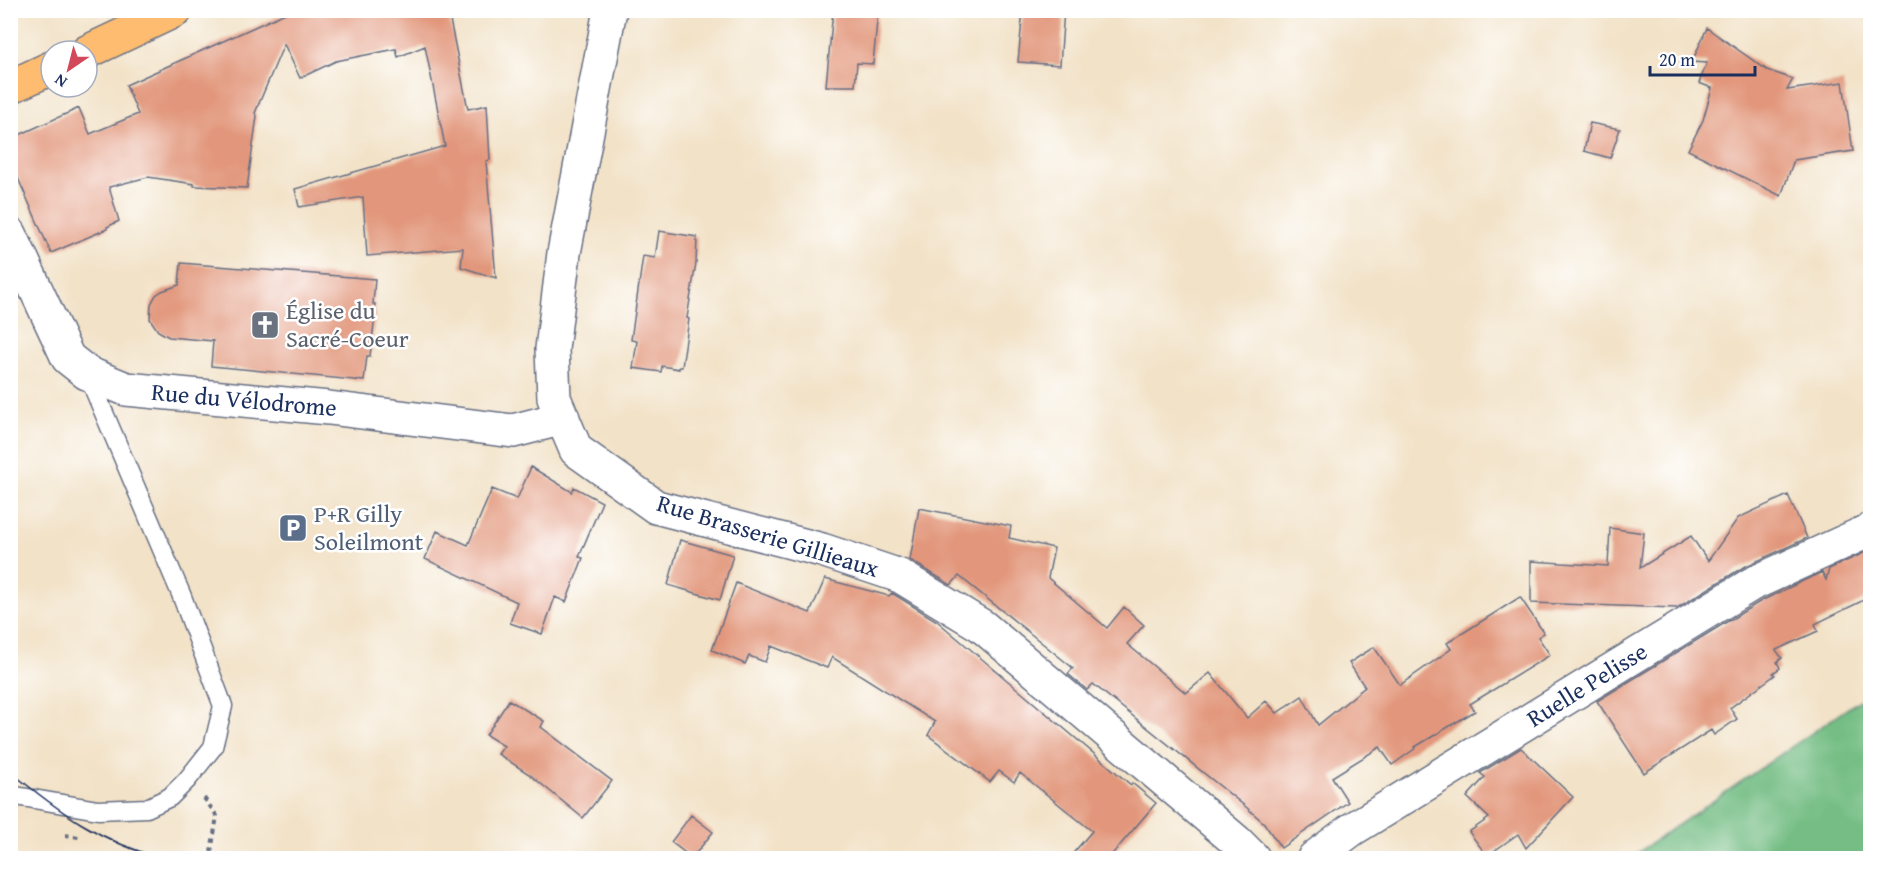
<svg xmlns="http://www.w3.org/2000/svg" width="1881" height="869" font-family="'Gentium Book Plus',serif">
<style>
.forest{fill:#74bd84;stroke:#487671;stroke-width:1.5}
.building{fill:#e2977b}
.lines{fill:none;stroke-linecap:round;stroke-linejoin:round}
.lane-casing{stroke:#666e83;stroke-width:21}
.street-casing{stroke:#666e83;stroke-width:36}
.primary-casing{stroke:#666e83;stroke-width:36}
.path{stroke:#666e83;stroke-width:4;stroke-dasharray:4.5 4.5;stroke-linecap:butt}
.lane{stroke:#fff;stroke-width:18}
.street{stroke:#fff;stroke-width:33}
.primary{stroke:#fdbc70;stroke-width:33}
.tram{stroke:#1b2f5e;stroke-width:1.5}
.labels{text-anchor:middle;stroke-width:5;stroke-linejoin:round;paint-order:stroke}
.worship-label{font-size:24px;fill:#5b616d;stroke:#fff;text-anchor:start}
.street-label{font-size:24px;fill:#1b2f5e;stroke:#fff}
.service-label{font-size:24px;fill:#4e5e75;stroke:#fff;text-anchor:start}
</style>
<rect width="100%" height="100%" fill="#fff"/>
<filter id="ink" filterUnits="userSpaceOnUse"><feTurbulence type="fractalNoise" baseFrequency=".0167" numOctaves="2"/><feDisplacementMap in="SourceGraphic" scale="12" xChannelSelector="R" yChannelSelector="G"/><feConvolveMatrix kernelMatrix="1 2 1 2 8 2 1 2 1" color-interpolation-filters="sRGB"/></filter>
<filter id="wash" filterUnits="userSpaceOnUse"><feTurbulence type="fractalNoise" baseFrequency=".008" numOctaves="4" result="noise"/><feDisplacementMap in="SourceGraphic" scale="24" xChannelSelector="R" yChannelSelector="G"/><feGaussianBlur stdDeviation="1.35" result="paint"/><feColorMatrix in="noise" values="0 0 0 0 0 0 0 0 0 0 0 0 0 0 0 0 0 1.4 0 .05"/><feComposite in="paint" operator="in"/></filter>
<g filter="url(#wash)">
<rect width="100%" height="100%" fill="#f2e2c7"/>
<path class="forest" d="M 1870,693 L 1870,858 L 1630,858 Z"/>
<g id="blocks">
<path class="building" d="M 292,10 L 448,10 L 468,109 L 487,105 L 490,160 L 486,161 L 496,278 L 461,267 L 463,248 L 367,256 L 363,197 L 299,207 L 295,189 L 445,146 L 425,46 L 398,57 L 396,49 L 336,61 L 300,78 L 284,44 L 255,113 L 257,116 L 247,188 L 194,186 L 194,184 L 148,177 L 109,187 L 119,221 L 107,227 L 107,229 L 51,253 L 10,160 L 10,139 L 79,108 L 90,134 L 138,114 L 126,85 Z
M 833,10 L 878,10 L 873,64 L 857,63 L 855,86 L 826,86 Z
M 1023,10 L 1064,10 L 1060,65 L 1018,62 Z
M 1707,28 L 1767,70 L 1793,79 L 1787,90 L 1843,82 L 1853,151 L 1794,160 L 1781,196 L 1688,150 L 1703,120 L 1712,88 L 1699,83 L 1707,63 L 1692,62 Z
M 1590,123 L 1620,129 L 1610,158 L 1584,151 Z
M 659,231 L 697,237 L 696,263 L 687,318 L 689,319 L 682,367 L 679,367 L 679,369 L 662,366 L 661,372 L 633,368 L 637,341 L 631,340 L 643,256 L 655,258 Z
M 181,263 L 375,279 L 373,304 L 375,304 L 375,316 L 370,356 L 367,356 L 364,381 L 211,366 L 213,341 L 169,337 L 158,331 L 150,319 L 151,304 L 156,295 L 162,291 L 179,285 Z
M 531,467 L 572,492 L 574,487 L 602,502 L 579,557 L 583,558 L 566,602 L 555,597 L 542,634 L 510,623 L 517,602 L 425,559 L 437,531 L 468,545 L 492,489 L 517,499 Z
M 1788,495 L 1807,538 L 1742,568 L 1677,608 L 1531,603 L 1531,561 L 1608,566 L 1610,528 L 1644,533 L 1640,568 L 1691,536 L 1708,561 L 1738,518 Z
M 919,508 L 1011,526 L 1009,538 L 1054,548 L 1048,578 L 1107,628 L 1124,607 L 1144,625 L 1127,644 L 1186,693 L 1210,673 L 1247,718 L 1266,701 L 1277,713 L 1302,696 L 1318,725 L 1365,687 L 1349,663 L 1374,647 L 1400,685 L 1451,649 L 1447,643 L 1520,597 L 1544,633 L 1538,637 L 1550,655 L 1470,704 L 1475,711 L 1415,747 L 1416,748 L 1392,765 L 1380,747 L 1332,777 L 1348,802 L 1281,848 L 1264,823 L 1246,807 L 1093,684 L 1087,690 L 1068,674 L 1073,668 L 959,576 L 951,585 L 910,560 Z
M 680,540 L 733,555 L 720,600 L 668,585 Z
M 1870,550 L 1870,597 L 1815,624 L 1818,631 L 1776,650 L 1782,658 L 1777,662 L 1780,668 L 1773,673 L 1775,675 L 1730,708 L 1737,719 L 1714,735 L 1711,730 L 1644,773 L 1597,701 L 1761,601 L 1822,572 L 1826,580 L 1829,569 Z
M 825,579 L 889,596 L 892,593 L 937,621 L 1131,785 L 1132,783 L 1156,803 L 1109,858 L 1069,858 L 1092,831 L 1020,773 L 1014,782 L 999,771 L 990,782 L 928,735 L 935,722 L 832,657 L 827,668 L 771,646 L 765,662 L 749,656 L 745,664 L 712,650 L 736,583 L 810,613 Z
M 509,700 L 544,721 L 541,727 L 612,781 L 583,818 L 529,774 L 498,754 L 504,746 L 486,735 Z
M 1521,748 L 1573,797 L 1526,848 L 1518,834 L 1487,856 L 1469,832 L 1489,818 L 1467,797 L 1485,777 L 1480,773 Z
M 691,815 L 713,832 L 692,858 L 671,842 Z"/>
</g>
</g>
<g filter="url(#ink)">
<use href="#blocks" fill-opacity="0" stroke="#666e83" stroke-width="1.5"/>
<g class="lines">
<g class="lane-casing">
<path id="lane" d="M 10,795 L 98,810 L 147,808 L 170,797 L 187,780 L 213,747 L 223,706 L 181,594 L 87,373"/>
</g>
<g class="street-casing">
<path id="street" d="M 610,10 L 564,253 L 552,349 L 554,398 L 576,450 L 656,507 L 822,550 L 900,576 L 982,626 L 1151,769 L 1236,841 L 1253,858
M 10,234 L 68,358 L 87,373 L 126,389 L 329,408 L 513,431 L 563,418
M 1314,858 L 1351,830 L 1752,584 L 1870,530"/>
</g>
<g class="primary-casing">
<path id="primary" d="M 87,52 L 176,10
M 10,87 L 51,68"/>
</g>
<path class="path" d="M 204,798 L 217,816 L 210,858
M 65,835 L 79,837"/>
<use href="#lane" class="lane"/>
<use href="#street" class="street"/>
<use href="#primary" class="primary"/>
<path class="tram" d="M 10,771 C 55,809 104,844 162,858
M 10,856 L 26,858"/>
</g>
</g>
<defs>
<g id="church-square" transform="scale(1.5)"><rect x="-9" y="-9" width="18" height="18" rx="4" fill="#6b7280" stroke="#fff"/><path d="M-1.2-6h2.4v3.5h3.3v2.4h-3.3V6h-2.4V-.1h-3.3v-2.4h3.3Z" fill="#fff"/></g>
<g id="parking-square" transform="scale(1.5)"><rect x="-9" y="-9" width="18" height="18" rx="4" fill="#5c6f8a" stroke="#fff"/><path d="M-3.5-5.5H1a3.5 3.5 0 0 1 0 7H-1V5.5H-3.5ZM-1-3.4V-.6H.8a1.4 1.4 0 0 0 0-2.8Z" fill="#fff"/></g>
</defs>
<g fill-rule="evenodd">
<use href="#church-square" x="265" y="325"/>
<use href="#parking-square" x="293" y="528"/>
</g>
<g class="labels">
<g class="worship-label">
<text x="286" y="319">Église du<tspan x="286" dy="28">Sacré-Coeur</tspan></text>
</g>
<g class="street-label">
<text transform="translate(244 400) rotate(5)" y="8">Rue du Vélodrome</text>
<text transform="translate(768 536) rotate(17)" y="8">Rue Brasserie Gillieaux</text>
<text transform="translate(1587 685) rotate(-32)" y="8">Ruelle Pelisse</text>
</g>
<g class="service-label">
<text x="314" y="522">P+R Gilly<tspan x="314" dy="28">Soleilmont</tspan></text>
</g>
</g>
<rect width="1881" height="869" fill="none" stroke="#fff" stroke-width="36"/>
<g transform="translate(69 69) rotate(215)"><circle r="28" fill="#ffffff" stroke="#a4acbf" stroke-width="1.5"/>
<path d="M0-4.5L10 22L0 15L-10 22Z" fill="#d1495b"/>
<text y="-9" font-size="16" font-weight="bold" text-anchor="middle" fill="#1b2f5e">N</text>
</g>
<path d="M1650 66v9h105v-9" fill="none" stroke="#1b2f5e" stroke-width="3"/>
<text x="1659" y="66" font-size="18" fill="#1b2f5e" stroke="#ffffff" stroke-width="4.5" paint-order="stroke">20 m</text>
</svg>
